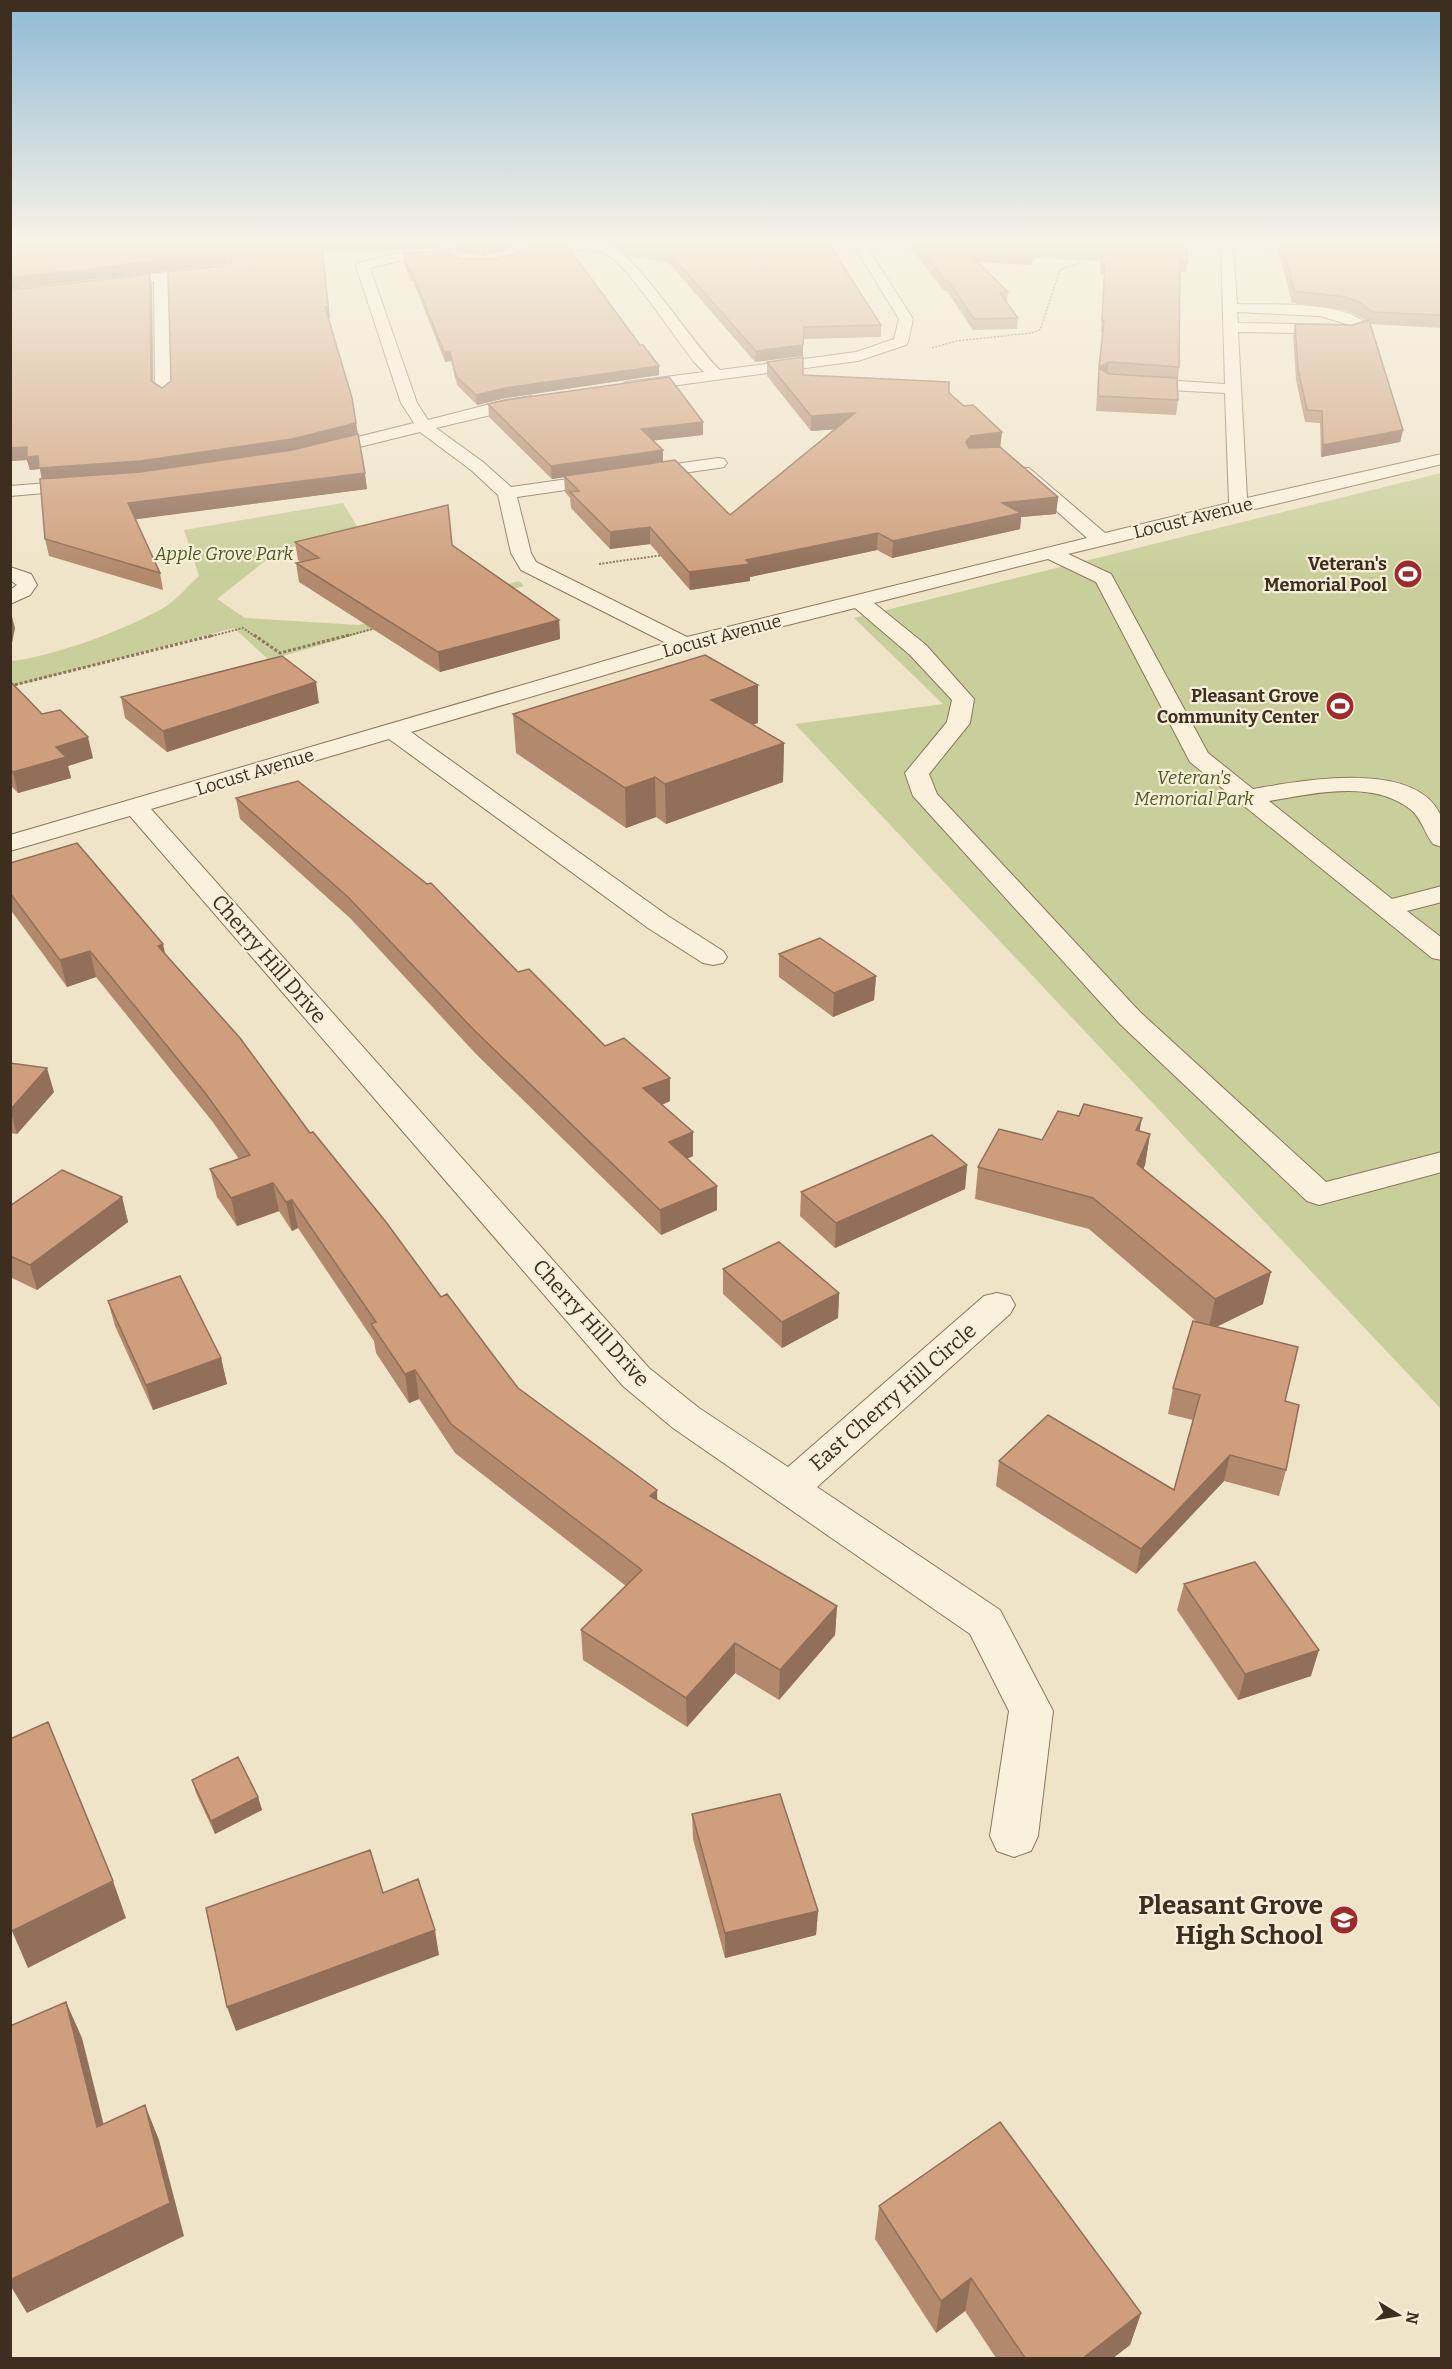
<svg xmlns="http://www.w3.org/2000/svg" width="1452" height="2369" font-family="Bitter,serif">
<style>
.green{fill:#c9cf9b}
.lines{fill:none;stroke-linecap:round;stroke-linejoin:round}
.minor-casing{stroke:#8d765c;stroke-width:2}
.path-far2{stroke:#8d765c;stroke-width:1.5;stroke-dasharray:2 1.5;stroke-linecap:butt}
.path-far1{stroke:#8d765c;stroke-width:2;stroke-dasharray:2 1.5;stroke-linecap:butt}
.path{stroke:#8d765c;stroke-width:3;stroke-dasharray:3 2;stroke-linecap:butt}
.minor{fill:#faf1dc;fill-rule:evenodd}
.wall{fill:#b2896c}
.shaded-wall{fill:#916f58}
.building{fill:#cf9f7d;stroke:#916f58;stroke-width:1.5}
.labels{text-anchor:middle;stroke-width:4.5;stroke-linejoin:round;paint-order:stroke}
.far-street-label{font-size:18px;fill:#3d2e20;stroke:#f7eed8}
.far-park-label{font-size:18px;font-style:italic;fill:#4d5a26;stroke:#f7eed8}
.far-poi-label{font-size:18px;font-weight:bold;fill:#3d2e20;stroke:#f7eed8;text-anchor:end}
.street-label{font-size:21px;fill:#3d2e20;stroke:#f7eed8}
.near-poi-label{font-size:26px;font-weight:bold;fill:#3d2e20;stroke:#f7eed8;text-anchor:end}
</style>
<rect width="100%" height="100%" fill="#f0e4c8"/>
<path class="green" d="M 1441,473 L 1441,1409 L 795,724 L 943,704 L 854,618 Z
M 343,503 L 360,531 L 279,550 L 217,599 L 245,618 L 359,625 L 519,581 L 524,586 L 269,660 L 234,628 L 11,687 L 11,661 C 53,657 131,628 168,605 C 179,597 189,585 199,576 L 184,530 Z"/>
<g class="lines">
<g class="minor-casing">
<path id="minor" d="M 535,244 C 560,244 589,241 614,249 C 636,255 695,347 720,370 L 856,352 L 894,339 L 899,319 L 853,244 L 865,244 L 913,319 L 908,342 L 906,345 L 858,361 L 626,392 L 620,390 L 618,387 L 626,382 L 704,372 L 695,363 C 678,342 628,266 608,255 C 589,245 543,251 521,253 L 515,249 L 521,245 Z
M 1221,244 L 1233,244 L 1237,304 C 1268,305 1348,300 1368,326 L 1366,329 L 1350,334 L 1238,332 L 1247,498 L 1442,454 L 1442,464 L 1068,554 L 1111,574 L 1208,753 L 1253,789 C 1301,781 1413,759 1440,814 C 1444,823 1442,837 1442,847 L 1433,844 C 1425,834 1421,817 1410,809 C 1371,779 1312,794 1269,801 L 1392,899 L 1442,886 L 1442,902 L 1407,911 L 1442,938 L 1442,960 L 1432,958 L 1190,762 L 1096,582 L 1048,559 L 874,603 L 926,645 L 974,699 L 970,723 L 929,774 L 937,794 L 1140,1012 L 1326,1182 L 1442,1152 L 1442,1172 L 1319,1205 L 1307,1201 L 1120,1024 L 913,796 L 905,773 L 947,722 L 952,700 L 910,655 L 855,608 L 693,649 L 411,732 L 668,916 L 723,951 L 727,957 L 723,963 L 713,965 L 703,963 L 648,928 L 389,739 L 151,809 L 649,1368 L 699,1408 L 788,1467 L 984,1296 L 997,1293 L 1010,1296 L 1015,1305 L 1010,1314 L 817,1487 L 1000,1610 L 1053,1711 L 1038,1836 L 1031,1851 L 1014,1857 L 997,1851 L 990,1836 L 1009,1711 L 970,1634 L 673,1428 L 623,1386 L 130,816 L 10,851 L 10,835 L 666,643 L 521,570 L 511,553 L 498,495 L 471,470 L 420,432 L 315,458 L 309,457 L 306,453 L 309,449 L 414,423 L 401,403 L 356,266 L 358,263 C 376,259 437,240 450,253 L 444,257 L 407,259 L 370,268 L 417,403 L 428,420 L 506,400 L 531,396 L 539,401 L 537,404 L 436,428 L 483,462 L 511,487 L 718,458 L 724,459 L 727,463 L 724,467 L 718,468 L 517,497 L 531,553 L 536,562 L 687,637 L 1087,538 L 1017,476 L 1014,472 L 1017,468 L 1029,468 L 1105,533 L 1229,503 L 1225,393 L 1132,388 L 1124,383 L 1132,378 L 1225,384 ZM 1237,312 L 1320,316 L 1350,325 L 1238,323 Z
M 212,267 L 219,271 L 217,274 L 168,280 L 171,393 L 163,398 L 157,396 L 155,393 L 154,282 L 105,287 L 98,283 L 105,279 Z
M 86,480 L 92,481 L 95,485 L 92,489 L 10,496 L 10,486 Z
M 10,567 L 31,574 L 37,585 L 30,595 L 10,604 L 10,590 L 17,585 L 10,580 Z"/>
</g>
<path class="path-far2" d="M 932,348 L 956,341 L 1032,333 L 1040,330 L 1060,270 L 1082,262 L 1083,256"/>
<path class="path-far1" d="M 599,564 L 663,555
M 208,637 L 243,628 L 256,637
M 343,637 L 376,628"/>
<path class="path" d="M 254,635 L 280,653 L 349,635
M 10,686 L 214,635"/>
<use href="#minor" class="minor"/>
</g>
<path class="wall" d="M 10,244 L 444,244 L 438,247 L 401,250 L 323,252 L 330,318 L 329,318 L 356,423 L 367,489 L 135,519 L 160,573 L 163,590 L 49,556 L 45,539 L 42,479 L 40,469 L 30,470 L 27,460 L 10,461 L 10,290 L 152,285 L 153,382 L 162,388 L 171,381 L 230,264 Z
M 456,244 L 509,244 L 509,250 L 482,256 L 456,252 Z
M 601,244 L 829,244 L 881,325 L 881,337 L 804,339 L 755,362 L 669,263 L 628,256 L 617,247 Z
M 908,244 L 1186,244 L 1188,262 L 1186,272 L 1180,272 L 1179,367 L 1178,379 L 1177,378 L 1178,400 L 1176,415 L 1096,411 L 1098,379 L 1103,332 L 1101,332 L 1104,274 L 1100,274 L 1101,261 L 1034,258 L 1031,265 L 977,262 L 1008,292 L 1007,302 L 1018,318 L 1017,329 L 973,330 L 947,291 L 944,291 Z
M 1277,244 L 1442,244 L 1442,328 L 1370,324 L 1403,430 L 1400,442 L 1321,457 L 1320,423 L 1305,422 L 1296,380 L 1293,335 L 1295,324 L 1352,325 L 1366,321 L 1359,316 L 1344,310 L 1292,303 Z
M 403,253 L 659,375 L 506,398 L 477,405 L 457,385 L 451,361 L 445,362 L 413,281 L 410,281 L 404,262 Z
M 767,362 L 803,375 L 949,393 L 964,406 L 1002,432 L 1000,448 L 1058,497 L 1056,514 L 1021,517 L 1020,529 L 892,558 L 877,550 L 750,577 L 750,581 L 690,590 L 650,544 L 610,549 L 571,508 L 570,498 L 565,492 L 564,477 L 552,479 L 489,417 L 488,404 L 703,435 L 653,440 L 663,462 L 730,515 L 834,429 L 811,431 L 767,376 Z
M 295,542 L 559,620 L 560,639 L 440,672 L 299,582 L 296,563 L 301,562 L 298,560 Z
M 10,681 L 42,714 L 93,758 L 68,766 L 71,778 L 18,793 L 10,785 Z
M 758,685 L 758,723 L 752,724 L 784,743 L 783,782 L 666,824 L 656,817 L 626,828 L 516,753 L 513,714 Z
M 121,697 L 319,703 L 167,752 L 125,718 Z
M 236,798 L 518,972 L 605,1046 L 670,1078 L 670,1101 L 662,1105 L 693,1132 L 693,1156 L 687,1159 L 717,1210 L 661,1235 L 475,1053 L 351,919 L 240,819 Z
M 10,863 L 165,954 L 441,1297 L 518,1388 L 657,1500 L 837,1606 L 835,1635 L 779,1700 L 735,1673 L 687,1727 L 583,1660 L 581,1630 L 626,1586 L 455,1453 L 419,1399 L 409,1403 L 376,1353 L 374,1341 L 298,1228 L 292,1231 L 279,1211 L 237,1226 L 217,1197 L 210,1169 L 239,1159 L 212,1121 L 96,977 L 67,987 L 10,909 Z
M 779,954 L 876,976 L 874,1000 L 833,1017 L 779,977 Z
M 10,1063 L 54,1092 L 17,1134 L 10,1133 Z
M 1079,1116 L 1142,1118 L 1139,1131 L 1150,1134 L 1145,1165 L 1143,1169 L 1263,1304 L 1216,1327 L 1285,1401 L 1286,1470 L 1279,1496 L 1224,1481 L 1136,1574 L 996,1486 L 999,1461 L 1174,1490 L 1193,1420 L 1168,1414 L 1173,1388 L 1197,1322 L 1089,1229 L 975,1199 L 978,1167 L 1042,1140 Z
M 967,1165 L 965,1189 L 835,1248 L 800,1216 L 801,1192 Z
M 122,1197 L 128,1222 L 37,1290 L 10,1277 L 10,1206 Z
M 723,1269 L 839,1293 L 838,1318 L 782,1348 L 723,1294 Z
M 108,1301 L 221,1358 L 227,1384 L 153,1410 L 115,1326 Z
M 1184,1584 L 1311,1676 L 1238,1700 L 1177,1610 Z
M 192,1780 L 258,1797 L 262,1810 L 215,1834 L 196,1793 Z
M 692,1814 L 818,1911 L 816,1935 L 725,1958 L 693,1839 Z
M 879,2206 L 1141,2313 L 1130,2345 L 1113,2358 L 996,2358 L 965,2311 L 936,2333 L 875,2239 Z"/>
<path class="shaded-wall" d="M 322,244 L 330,318 L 327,318 L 325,307 Z
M 400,244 L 444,244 L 438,247 L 401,250 Z
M 490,244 L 509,244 L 509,250 L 482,256 L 482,246 Z
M 1035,247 L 1034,258 L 1031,265 L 1032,254 Z
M 224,253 L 226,264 L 10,289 L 10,278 Z
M 150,274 L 152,285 L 153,393 L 151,381 Z
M 803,345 L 803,356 L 755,362 L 756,351 Z
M 444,352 L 450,352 L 451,361 L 445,362 Z
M 1109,362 L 1107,374 L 1099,368 L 1098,379 L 1099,367 Z
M 659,366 L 659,375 L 506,398 L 477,405 L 476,395 L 505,388 Z
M 855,413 L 854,428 L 811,431 L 811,416 Z
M 703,422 L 703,435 L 641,442 L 641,429 Z
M 356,423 L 358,435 L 294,452 L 143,474 L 42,481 L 40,469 L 30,470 L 27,460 L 10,461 L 10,448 Z
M 1403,430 L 1400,442 L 1321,457 L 1323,445 Z
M 1002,432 L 1000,448 L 965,458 L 966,442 L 971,436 Z
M 663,450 L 663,463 L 552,479 L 551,466 Z
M 365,473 L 367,489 L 131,520 L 128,503 Z
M 1058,497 L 1056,514 L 1021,517 L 1020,529 L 892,558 L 893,541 L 1002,503 Z
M 650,527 L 650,544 L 610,549 L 610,532 Z
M 878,533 L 877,550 L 750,577 L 750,581 L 690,590 L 689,572 Z
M 10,609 L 15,628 L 10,653 Z
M 559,620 L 560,639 L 440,672 L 438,652 Z
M 316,682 L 319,703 L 167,752 L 163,731 Z
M 758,685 L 758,723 L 711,738 L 711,700 Z
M 88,737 L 93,758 L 68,766 L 71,778 L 18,793 L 13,772 L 56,747 Z
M 784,743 L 783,782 L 666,824 L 665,784 Z
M 655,777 L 656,817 L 626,828 L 625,788 Z
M 163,944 L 169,971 L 158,946 Z
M 90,951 L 96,977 L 67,987 L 60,960 Z
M 876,976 L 874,1000 L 833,1017 L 834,993 Z
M 47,1068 L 54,1092 L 17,1134 L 10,1110 Z
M 670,1078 L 670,1101 L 644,1112 L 643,1088 Z
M 1142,1118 L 1136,1148 L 1136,1130 Z
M 693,1132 L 693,1156 L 670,1166 L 669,1142 Z
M 1150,1134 L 1145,1165 L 1132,1195 L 1137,1164 Z
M 967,1165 L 965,1189 L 835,1248 L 836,1223 Z
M 273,1183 L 279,1211 L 237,1226 L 231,1198 Z
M 717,1186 L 717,1210 L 661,1235 L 660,1210 Z
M 122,1197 L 128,1222 L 37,1290 L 30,1265 Z
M 292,1200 L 298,1228 L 292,1231 L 286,1202 Z
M 1271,1272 L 1263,1304 L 1208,1331 L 1215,1299 Z
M 839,1293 L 838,1318 L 782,1348 L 782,1322 Z
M 221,1358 L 227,1384 L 153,1410 L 146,1385 Z
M 415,1370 L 419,1399 L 409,1403 L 405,1374 Z
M 1230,1455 L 1224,1481 L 1136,1574 L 1141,1549 Z
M 657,1490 L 658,1520 L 650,1496 Z
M 837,1606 L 835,1635 L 779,1700 L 780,1670 Z
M 735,1643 L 735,1673 L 687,1727 L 686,1698 Z
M 1319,1650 L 1311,1676 L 1238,1700 L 1245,1674 Z
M 258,1797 L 262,1810 L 215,1834 L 211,1821 Z
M 113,1881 L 126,1918 L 28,1968 L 12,1931 Z
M 818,1911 L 816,1935 L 725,1958 L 725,1933 Z
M 435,1930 L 439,1955 L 236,2031 L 227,2007 Z
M 66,2002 L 82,2038 L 113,2162 L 97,2127 Z
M 145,2105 L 159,2140 L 184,2236 L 27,2313 L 10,2285 L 10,2280 Z
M 971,2278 L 965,2311 L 936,2333 L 941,2301 Z
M 1141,2313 L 1130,2345 L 1113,2358 L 1083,2358 Z"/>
<path class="building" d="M 10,244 L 322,244 L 328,306 L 325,307 L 352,398 L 356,423 L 292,439 L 140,461 L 39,468 L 38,456 L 27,457 L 27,447 L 10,448 L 10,290 L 150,274 L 151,381 L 162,388 L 171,381 L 168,272 L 230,265 L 233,258 L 230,254 L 224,253 L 10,278 Z
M 471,244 L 490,244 L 482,246 Z
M 552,244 L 566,244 L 640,345 L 643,345 L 659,366 L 505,388 L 476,395 L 456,376 L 450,352 L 444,352 L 412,272 L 409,272 L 403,253 L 441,251 L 460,258 L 493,259 L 518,253 L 527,246 Z
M 625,244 L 829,244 L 881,325 L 804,327 L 803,345 L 756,351 L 669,253 L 628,246 Z
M 917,244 L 1186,244 L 1188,262 L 1180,261 L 1179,367 L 1109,362 L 1099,367 L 1104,321 L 1102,321 L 1105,264 L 1101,264 L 1102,251 L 1035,247 L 1032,254 L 967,251 L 1008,292 L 1000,293 L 1018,318 L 974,319 L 948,281 L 945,281 Z
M 1282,244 L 1442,244 L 1442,315 L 1372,312 L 1361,303 L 1346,297 L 1294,291 Z
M 1369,320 L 1403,430 L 1323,445 L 1322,411 L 1307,410 L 1298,369 L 1295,324 L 1352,325 Z
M 803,357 L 803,375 L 949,382 L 949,393 L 964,406 L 973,405 L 1002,432 L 971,436 L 966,442 L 969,448 L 1000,447 L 1058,497 L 1002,503 L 1021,513 L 893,541 L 878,533 L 746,560 L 750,564 L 689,572 L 650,527 L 610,532 L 570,492 L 579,491 L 564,476 L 675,460 L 730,515 L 855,413 L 811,416 L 767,362 Z
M 1099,368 L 1109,374 L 1177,378 L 1178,400 L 1098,396 Z
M 669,377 L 703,422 L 641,429 L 663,450 L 551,466 L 488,404 L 506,400 Z
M 358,434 L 365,473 L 128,503 L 160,573 L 45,539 L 40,479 L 140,472 L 292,450 Z
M 448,505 L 452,545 L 559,620 L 438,652 L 296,563 L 319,558 L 295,542 Z
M 705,655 L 758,685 L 711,700 L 784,743 L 665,784 L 655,777 L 625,788 L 513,714 Z
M 282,656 L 316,682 L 163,731 L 121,697 Z
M 10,681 L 42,714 L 60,710 L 88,737 L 56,747 L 66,757 L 13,772 L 10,769 Z
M 298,781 L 427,884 L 431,883 L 518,972 L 529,969 L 605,1046 L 624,1038 L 670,1078 L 643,1088 L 693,1132 L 669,1142 L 717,1186 L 660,1210 L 473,1029 L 348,897 L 236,798 Z
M 77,843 L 163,944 L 158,946 L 240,1038 L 310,1133 L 313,1132 L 386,1222 L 441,1297 L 447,1294 L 518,1388 L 657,1490 L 650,1496 L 837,1606 L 780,1670 L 735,1643 L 686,1698 L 581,1630 L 642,1570 L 451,1424 L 415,1370 L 405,1374 L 371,1324 L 376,1322 L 292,1200 L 286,1202 L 273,1183 L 231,1198 L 210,1169 L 250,1155 L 206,1094 L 90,951 L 60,960 L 10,893 L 10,863 Z
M 820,938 L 876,976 L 834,993 L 779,954 Z
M 10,1063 L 47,1068 L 10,1110 Z
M 1084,1104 L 1142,1118 L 1136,1130 L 1150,1134 L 1137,1164 L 1271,1272 L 1215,1299 L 1093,1198 L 978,1167 L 999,1129 L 1042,1140 L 1058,1111 L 1079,1116 Z
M 932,1135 L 967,1165 L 836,1223 L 801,1192 Z
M 62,1170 L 122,1197 L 30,1265 L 10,1256 L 10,1206 Z
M 779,1242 L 839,1293 L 782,1322 L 723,1269 Z
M 180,1276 L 221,1358 L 146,1385 L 108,1301 Z
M 1193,1321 L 1298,1347 L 1285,1401 L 1299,1405 L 1286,1470 L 1230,1455 L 1141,1549 L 999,1461 L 1048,1415 L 1174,1490 L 1200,1395 L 1173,1388 Z
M 1255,1562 L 1319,1650 L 1245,1674 L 1184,1584 Z
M 48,1722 L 113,1881 L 12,1931 L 10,1928 L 10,1739 Z
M 238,1757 L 258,1797 L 211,1821 L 192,1780 Z
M 780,1794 L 818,1911 L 725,1933 L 692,1814 Z
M 370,1850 L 383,1893 L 418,1879 L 435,1930 L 227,2007 L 206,1908 Z
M 66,2002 L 97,2127 L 145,2105 L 170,2203 L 10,2280 L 10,2026 Z
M 1000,2122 L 1141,2313 L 1083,2358 L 1025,2358 L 971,2278 L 941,2301 L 879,2206 Z"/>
<linearGradient id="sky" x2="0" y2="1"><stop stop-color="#8fbad6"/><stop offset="0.42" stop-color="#f8f3e6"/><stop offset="1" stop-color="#f8f3e6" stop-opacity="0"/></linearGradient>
<rect width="1452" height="576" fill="url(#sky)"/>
<defs>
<g id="stadium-disc" transform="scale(1.5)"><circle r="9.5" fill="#9e2a2b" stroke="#f7eed8"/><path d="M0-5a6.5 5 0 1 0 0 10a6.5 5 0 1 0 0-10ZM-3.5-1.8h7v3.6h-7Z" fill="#fff"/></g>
<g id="school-disc" transform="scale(1.5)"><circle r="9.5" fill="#9e2a2b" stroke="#f7eed8"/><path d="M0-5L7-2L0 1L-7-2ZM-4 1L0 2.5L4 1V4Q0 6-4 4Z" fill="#fff"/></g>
</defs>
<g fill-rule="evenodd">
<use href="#stadium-disc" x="1408" y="574"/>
<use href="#stadium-disc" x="1340" y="706"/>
<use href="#school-disc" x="1344" y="1920"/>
</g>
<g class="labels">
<g class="far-street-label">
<text transform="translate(1193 518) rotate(-14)" y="6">Locust Avenue</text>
<text transform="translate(722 636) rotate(-15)" y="6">Locust Avenue</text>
<text transform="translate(255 772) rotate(-17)" y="6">Locust Avenue</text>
</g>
<g class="far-park-label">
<text x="224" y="560">Apple Grove Park</text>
<text x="1194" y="784">Veteran's<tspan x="1194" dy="21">Memorial Park</tspan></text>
</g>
<g class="far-poi-label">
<text x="1387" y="570">Veteran's<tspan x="1387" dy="21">Memorial Pool</tspan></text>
<text x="1319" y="702">Pleasant Grove<tspan x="1319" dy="21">Community Center</tspan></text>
</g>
<g class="street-label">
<text transform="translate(269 959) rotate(49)" y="7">Cherry Hill Drive</text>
<text transform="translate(591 1323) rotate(48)" y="7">Cherry Hill Drive</text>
<text transform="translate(893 1397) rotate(-41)" y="7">East Cherry Hill Circle</text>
</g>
<g class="near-poi-label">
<text x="1323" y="1914">Pleasant Grove<tspan x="1323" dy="30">High School</tspan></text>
</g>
</g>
<rect width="1452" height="2369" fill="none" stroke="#3d2e20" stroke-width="24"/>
<g transform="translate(1398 2315) rotate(101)" stroke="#f7eed8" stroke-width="4.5" paint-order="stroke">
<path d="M0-4.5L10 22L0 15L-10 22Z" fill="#3d2e20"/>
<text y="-9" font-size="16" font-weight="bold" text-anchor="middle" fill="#3d2e20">N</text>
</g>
</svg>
